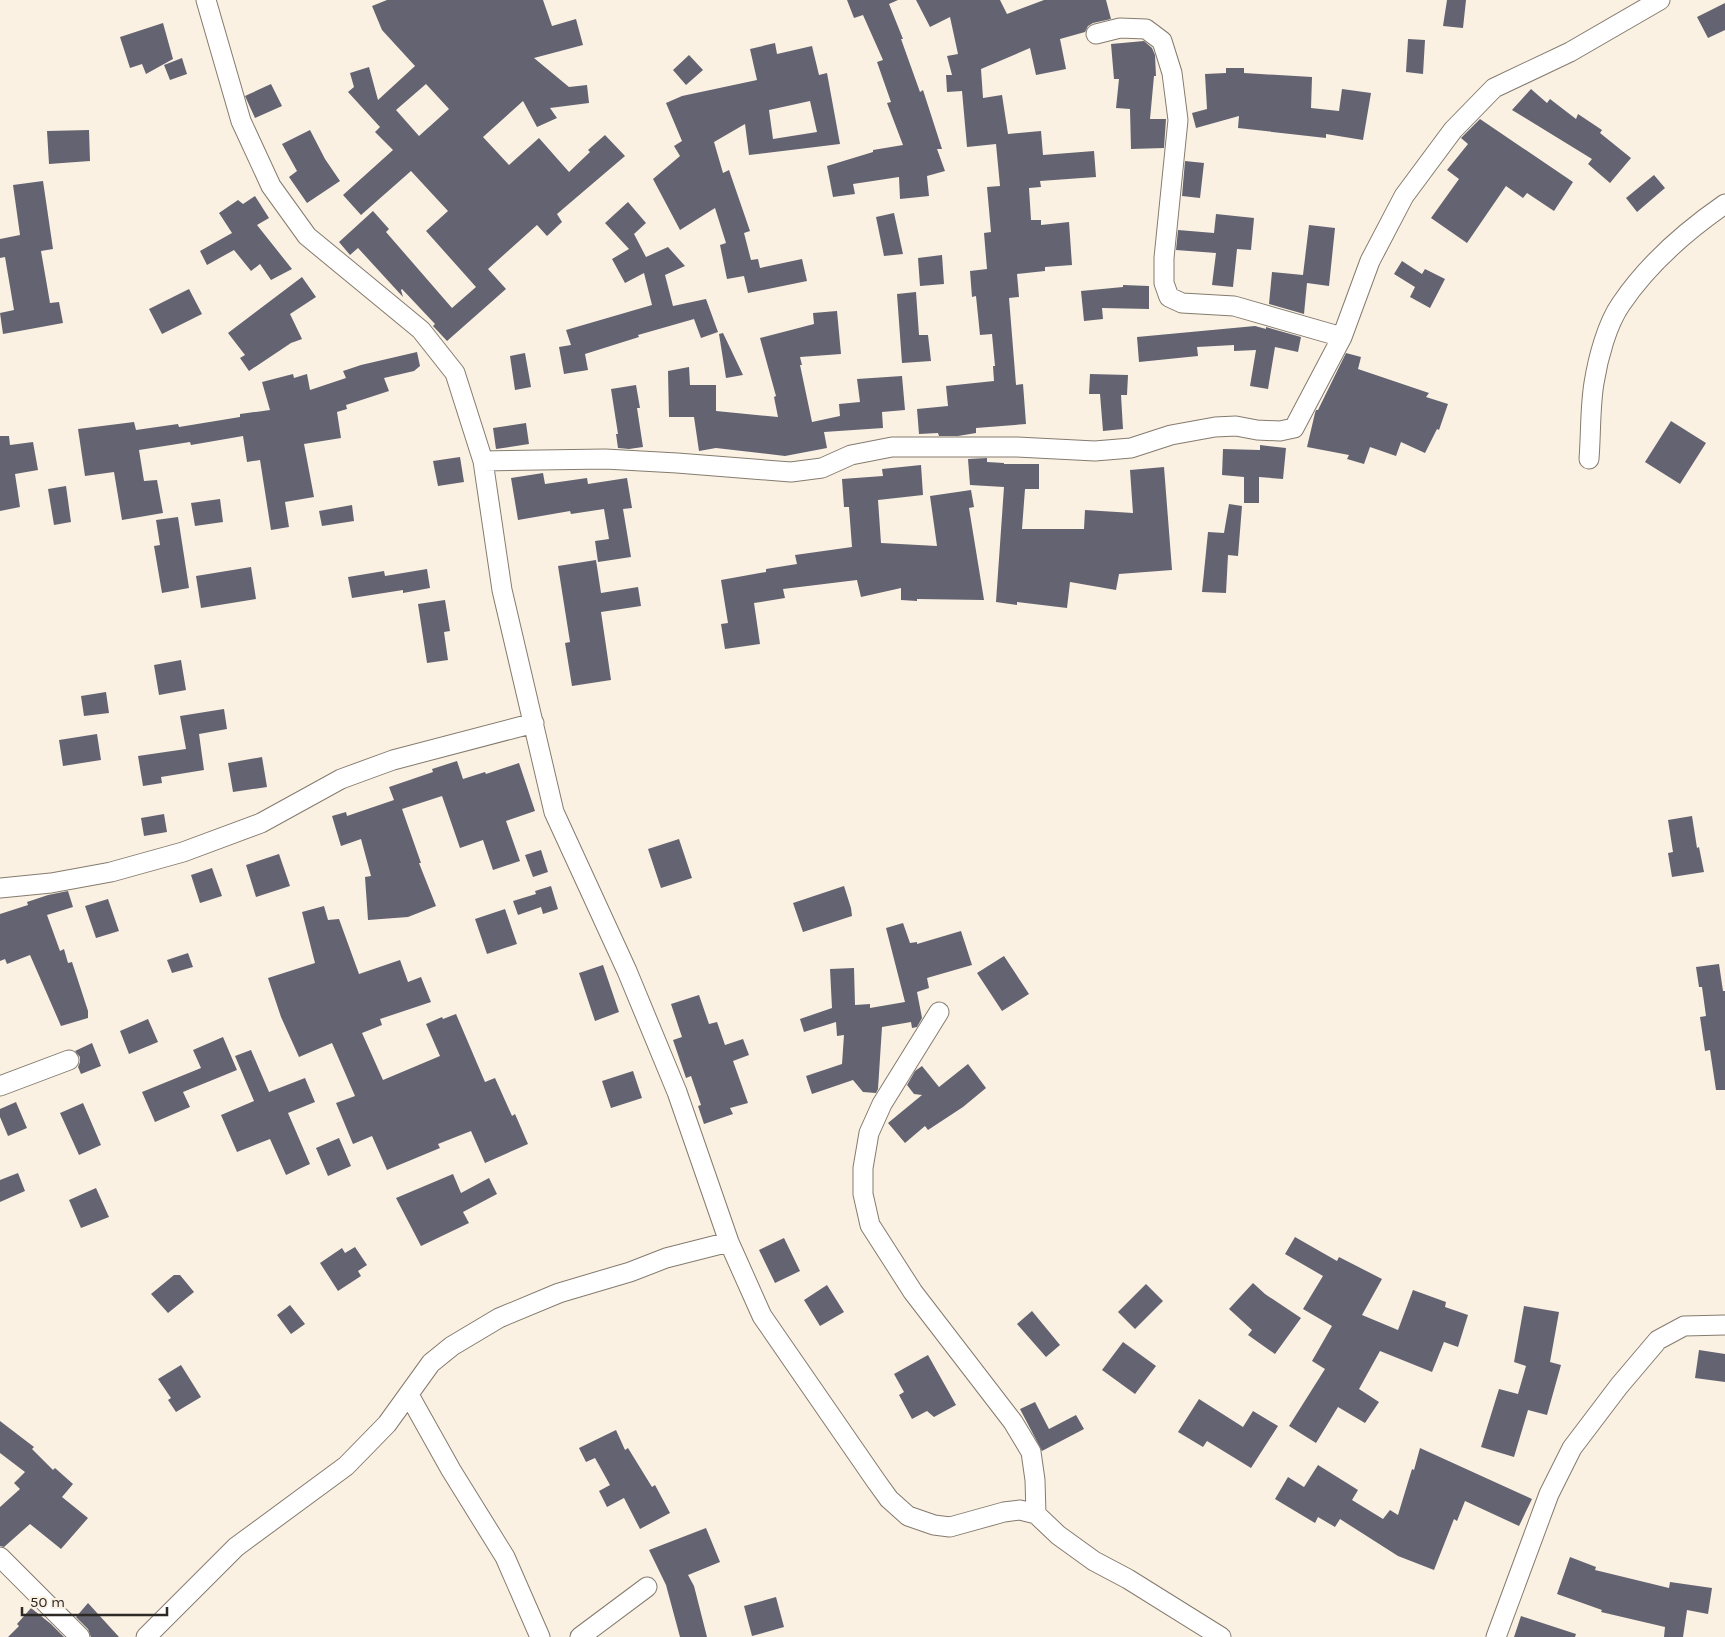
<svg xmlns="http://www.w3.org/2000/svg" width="1725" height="1637" font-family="Karla,sans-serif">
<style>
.building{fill:#636371;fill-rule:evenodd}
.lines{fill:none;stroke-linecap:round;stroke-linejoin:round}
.street-casing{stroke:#847b6e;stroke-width:21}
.street{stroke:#fff;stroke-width:19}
</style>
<rect width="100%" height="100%" fill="#fbf1e3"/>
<path class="building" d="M 387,0 L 543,0 L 552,26 L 576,19 L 583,45 L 534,58 L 569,87 L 587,85 L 589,103 L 550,108 L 557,118 L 537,127 L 523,101 L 483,137 L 509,165 L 539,138 L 569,172 L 590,152 L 588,150 L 605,135 L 625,156 L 557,214 L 562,222 L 547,236 L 537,225 L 488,269 L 506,289 L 447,341 L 433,326 L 435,324 L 402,289 L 401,290 L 403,297 L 358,248 L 350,255 L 339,242 L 373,211 L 389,229 L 386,232 L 452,308 L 476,287 L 426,231 L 448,211 L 411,171 L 361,215 L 343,195 L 393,150 L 375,132 L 380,127 L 348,92 L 354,87 L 350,73 L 369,67 L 378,100 L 415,66 L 382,30 L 372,6 ZM 426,84 L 449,109 L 419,136 L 396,110 Z
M 847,0 L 898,0 L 889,4 L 903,39 L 901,39 L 920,92 L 923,90 L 942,149 L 937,149 L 945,171 L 927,176 L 929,196 L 900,199 L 899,177 L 853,184 L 855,194 L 833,197 L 827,166 L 873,152 L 873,150 L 903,145 L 887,103 L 891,102 L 877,62 L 883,60 L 863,15 L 854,18 Z
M 916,0 L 1000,0 L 1007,14 L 1044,0 L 1106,0 L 1111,19 L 1093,23 L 1088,26 L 1085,32 L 1060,39 L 1066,69 L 1036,75 L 1030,48 L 981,69 L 983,98 L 1002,95 L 1008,134 L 1041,131 L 1043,155 L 1094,151 L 1096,177 L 1040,181 L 1041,187 L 1029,188 L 1031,220 L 1041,220 L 1041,225 L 1069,222 L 1072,265 L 1045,267 L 1045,271 L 1017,274 L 1019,297 L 1009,298 L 1016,385 L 1023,384 L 1026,424 L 976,428 L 976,433 L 958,436 L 939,436 L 938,433 L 919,434 L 917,409 L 948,406 L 946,386 L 994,381 L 993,366 L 995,366 L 992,334 L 980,335 L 976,296 L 972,297 L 970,271 L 987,269 L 984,233 L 991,232 L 987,187 L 1000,186 L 996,144 L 967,147 L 962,91 L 947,92 L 946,75 L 952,75 L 947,56 L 958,54 L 950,17 L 930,27 Z
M 1447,0 L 1466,0 L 1463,28 L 1443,26 Z
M 1725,3 L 1725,30 L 1708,38 L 1697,17 Z
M 163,23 L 173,59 L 146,74 L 142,64 L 130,68 L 120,37 Z
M 1408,39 L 1425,40 L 1423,74 L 1406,72 Z
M 1144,41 L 1152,48 L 1155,55 L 1156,76 L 1154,76 L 1150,119 L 1166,119 L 1164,148 L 1131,149 L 1130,109 L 1116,108 L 1119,79 L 1114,79 L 1111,44 Z
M 775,43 L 777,54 L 812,46 L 819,75 L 827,73 L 840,144 L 749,155 L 745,124 L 714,142 L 723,173 L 729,170 L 750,231 L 744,233 L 751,260 L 758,259 L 760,268 L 802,259 L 807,281 L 748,293 L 744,276 L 727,279 L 720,245 L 726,243 L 715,208 L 680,230 L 653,179 L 680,156 L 674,146 L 682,141 L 666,103 L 682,96 L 757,80 L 750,49 ZM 810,101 L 817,132 L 773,139 L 769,110 Z
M 689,55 L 703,70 L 686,85 L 673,70 Z
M 182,58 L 187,74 L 170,80 L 164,65 Z
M 1226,68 L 1244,68 L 1244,73 L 1312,77 L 1311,108 L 1339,111 L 1342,89 L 1371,93 L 1363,140 L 1326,134 L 1326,138 L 1238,128 L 1239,116 L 1196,128 L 1192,113 L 1207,109 L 1205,74 L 1226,73 Z
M 271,84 L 282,106 L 255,118 L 245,96 Z
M 1531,89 L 1547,103 L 1550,99 L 1576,119 L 1578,114 L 1602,130 L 1600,133 L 1631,158 L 1610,183 L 1588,164 L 1592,159 L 1512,110 Z
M 1480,119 L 1573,182 L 1554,211 L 1527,193 L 1523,198 L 1506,186 L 1467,243 L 1431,218 L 1459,179 L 1447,170 L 1468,144 L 1461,138 Z
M 89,130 L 90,161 L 49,164 L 47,131 Z
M 310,130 L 325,159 L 340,181 L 307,203 L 289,177 L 297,171 L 282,144 Z
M 1185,161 L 1204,163 L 1200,198 L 1182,196 Z
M 1654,175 L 1665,188 L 1637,212 L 1626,198 Z
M 43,181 L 53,249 L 41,251 L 50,303 L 59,302 L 63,323 L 3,334 L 0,313 L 14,310 L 5,257 L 0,258 L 0,239 L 20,235 L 13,185 Z
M 255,196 L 269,218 L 257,225 L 292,269 L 271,280 L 260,264 L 251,271 L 234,250 L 207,265 L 200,251 L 232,233 L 219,213 L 238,200 L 243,204 Z
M 628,202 L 646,223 L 634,234 L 646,257 L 668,247 L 685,266 L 665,275 L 673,306 L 706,299 L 718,332 L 701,338 L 694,319 L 638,335 L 639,337 L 585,354 L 588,370 L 564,374 L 559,347 L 571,345 L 566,330 L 652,305 L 644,273 L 625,283 L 612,259 L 629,249 L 605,223 Z
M 894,213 L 903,254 L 884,256 L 876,217 Z
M 1216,214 L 1254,218 L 1251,250 L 1237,249 L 1233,287 L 1212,285 L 1216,253 L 1176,250 L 1178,230 L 1214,233 Z
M 1309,225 L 1335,228 L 1329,286 L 1307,283 L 1304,314 L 1269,304 L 1272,272 L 1303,275 Z
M 942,255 L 944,284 L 920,286 L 918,258 Z
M 1402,261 L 1422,274 L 1425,269 L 1445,279 L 1430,308 L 1410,297 L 1415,287 L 1394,274 Z
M 302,277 L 316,297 L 290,314 L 302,339 L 291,343 L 249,371 L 240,358 L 245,355 L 228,333 Z
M 1123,285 L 1149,286 L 1149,309 L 1102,308 L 1103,319 L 1084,321 L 1081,291 L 1123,287 Z
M 189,289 L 202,314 L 162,334 L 149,309 Z
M 916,292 L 919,335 L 928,335 L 931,361 L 902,363 L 897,294 Z
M 837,311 L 841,354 L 800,357 L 802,365 L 800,365 L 812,422 L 840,416 L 839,404 L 860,402 L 857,379 L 902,376 L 905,410 L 882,412 L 883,428 L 824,432 L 827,448 L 785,456 L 716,448 L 699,451 L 694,417 L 669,417 L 668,371 L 689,367 L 690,385 L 716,385 L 716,411 L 778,417 L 774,397 L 776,396 L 760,338 L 814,324 L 813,313 Z
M 1255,326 L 1266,329 L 1266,327 L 1301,337 L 1298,352 L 1275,347 L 1268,389 L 1250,386 L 1256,350 L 1234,351 L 1234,345 L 1197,347 L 1198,356 L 1139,362 L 1137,337 Z
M 723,333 L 743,375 L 726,378 L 719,334 Z
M 417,352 L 420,366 L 414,371 L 384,378 L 389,391 L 346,405 L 347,409 L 337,412 L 341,438 L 304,444 L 314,497 L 285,502 L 289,527 L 271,530 L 260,460 L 247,462 L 243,436 L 191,445 L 190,442 L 139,450 L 144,481 L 157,480 L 163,513 L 122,520 L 114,472 L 85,476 L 78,429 L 134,422 L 136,430 L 178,424 L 179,427 L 240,417 L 240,414 L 270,410 L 262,382 L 293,374 L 294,378 L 307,374 L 310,390 L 346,378 L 343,371 L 361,365 Z
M 525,353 L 531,387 L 515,390 L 510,356 Z
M 1346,353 L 1361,357 L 1358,369 L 1429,393 L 1426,397 L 1448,404 L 1439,430 L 1437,429 L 1425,453 L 1401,442 L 1396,456 L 1370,447 L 1364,464 L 1347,459 L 1349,455 L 1307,447 L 1315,413 L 1316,410 L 1318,410 Z
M 1090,374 L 1128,375 L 1127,395 L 1121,395 L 1123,429 L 1103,431 L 1100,394 L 1089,394 Z
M 636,385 L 640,408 L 637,408 L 643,447 L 629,449 L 618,448 L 616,434 L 618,434 L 611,389 Z
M 1671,421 L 1706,443 L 1680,484 L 1645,462 Z
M 526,423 L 529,444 L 496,449 L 493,428 Z
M 0,436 L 9,436 L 10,445 L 33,442 L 38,470 L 15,474 L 20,507 L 0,511 Z
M 1260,445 L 1286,448 L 1283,479 L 1259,477 L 1259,503 L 1244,503 L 1244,477 L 1222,475 L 1223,449 L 1260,450 Z
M 460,457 L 464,482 L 438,486 L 433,461 Z
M 987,458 L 987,462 L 1004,463 L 1004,464 L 1039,464 L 1039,489 L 1025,489 L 1022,529 L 1084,529 L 1085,510 L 1133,513 L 1130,470 L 1164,467 L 1172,570 L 1119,574 L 1116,590 L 1070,582 L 1067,608 L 1017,602 L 1017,605 L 996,602 L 1004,487 L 970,485 L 968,459 Z
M 921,465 L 923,495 L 878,500 L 881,543 L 937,546 L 930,496 L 971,490 L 974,507 L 969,508 L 984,600 L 917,599 L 917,601 L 901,600 L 901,588 L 861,597 L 857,580 L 783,589 L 785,598 L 754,603 L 760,644 L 725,649 L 721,624 L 728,623 L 721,580 L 766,572 L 766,569 L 797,564 L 795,555 L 852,547 L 849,507 L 844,507 L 842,479 L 883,476 L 882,469 Z
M 543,473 L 545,484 L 587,478 L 588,484 L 627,478 L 632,508 L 623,509 L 631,557 L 598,562 L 595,541 L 609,539 L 604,509 L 571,514 L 570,511 L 518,520 L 511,478 Z
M 66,486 L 71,522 L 54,525 L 48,489 Z
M 220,499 L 223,522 L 195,526 L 191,503 Z
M 1229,504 L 1242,506 L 1238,556 L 1228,555 L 1226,593 L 1202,592 L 1208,532 L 1224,533 Z
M 352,505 L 354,521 L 322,526 L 319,511 Z
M 178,517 L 189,588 L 162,593 L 154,546 L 160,545 L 156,520 Z
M 596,560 L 601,593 L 638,587 L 641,606 L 601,612 L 611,680 L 572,686 L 565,643 L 570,642 L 558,566 Z
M 251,567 L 256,599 L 201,608 L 196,576 Z
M 427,569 L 430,588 L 403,593 L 403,590 L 352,598 L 348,577 L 384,571 L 385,576 Z
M 445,600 L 450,631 L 444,632 L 448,660 L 427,663 L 418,604 Z
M 181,660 L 186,690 L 159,695 L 154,665 Z
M 106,692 L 109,713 L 84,716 L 81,696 Z
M 224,709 L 227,729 L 199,734 L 204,770 L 161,777 L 162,783 L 143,786 L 138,756 L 186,749 L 180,716 Z
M 97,734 L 101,760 L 63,766 L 59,740 Z
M 262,757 L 267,787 L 233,792 L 228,763 Z
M 457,761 L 463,779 L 485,772 L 486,774 L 519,763 L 535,811 L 506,821 L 520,861 L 493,870 L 483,840 L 460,848 L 442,796 L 402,809 L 421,863 L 419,863 L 436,906 L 408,917 L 368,920 L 365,877 L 371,876 L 361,839 L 341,846 L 332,816 L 346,812 L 347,816 L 394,800 L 389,787 L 433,772 L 432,769 Z
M 164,814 L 167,832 L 144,836 L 141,818 Z
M 1692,816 L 1697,848 L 1699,847 L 1704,872 L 1672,877 L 1668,853 L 1673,852 L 1668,820 Z
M 679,839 L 692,878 L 661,888 L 648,849 Z
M 541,850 L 548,872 L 533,877 L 525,855 Z
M 279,854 L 290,886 L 256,897 L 246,865 Z
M 212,868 L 222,896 L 200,903 L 191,875 Z
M 551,886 L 558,909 L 543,914 L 541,907 L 518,915 L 513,901 L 536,894 L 535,891 Z
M 844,886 L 851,908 L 852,916 L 803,932 L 793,903 Z
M 68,891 L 73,907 L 47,915 L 60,951 L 64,949 L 68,963 L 72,962 L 88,1011 L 88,1018 L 61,1026 L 30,955 L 7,964 L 5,959 L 0,961 L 0,914 L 28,905 L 27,902 L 48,895 Z
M 108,899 L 119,931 L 96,938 L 85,906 Z
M 324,906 L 328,920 L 339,919 L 359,974 L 400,960 L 408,982 L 421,977 L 431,1002 L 380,1019 L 382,1025 L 362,1033 L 383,1080 L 440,1056 L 426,1024 L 442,1017 L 443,1019 L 456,1014 L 485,1082 L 495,1078 L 512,1116 L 515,1114 L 528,1144 L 485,1163 L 471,1131 L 438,1144 L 440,1148 L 387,1170 L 372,1136 L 353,1144 L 336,1103 L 355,1096 L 332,1043 L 299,1057 L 281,1017 L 268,978 L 315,963 L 302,912 Z
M 505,909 L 517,944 L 487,954 L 475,919 Z
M 903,923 L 910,943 L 917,942 L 917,944 L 961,931 L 972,965 L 927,978 L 929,988 L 917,992 L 922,1018 L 917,1027 L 912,1028 L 911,1022 L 882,1027 L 878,1089 L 876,1093 L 863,1092 L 853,1080 L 812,1094 L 806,1076 L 842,1064 L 844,1035 L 837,1036 L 836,1022 L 804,1032 L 800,1019 L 832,1008 L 830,969 L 854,968 L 855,1005 L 870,1004 L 870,1008 L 905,1002 L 886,928 Z
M 188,953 L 193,967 L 172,973 L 167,960 Z
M 1004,956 L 1029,994 L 1002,1011 L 977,973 Z
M 1719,964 L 1723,991 L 1725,991 L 1725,1090 L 1716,1090 L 1710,1050 L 1705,1051 L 1700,1017 L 1706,1016 L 1702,987 L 1699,987 L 1696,967 Z
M 603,965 L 619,1012 L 595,1021 L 579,973 Z
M 699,995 L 709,1024 L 717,1022 L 725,1045 L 743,1039 L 749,1055 L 733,1061 L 748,1103 L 730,1108 L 733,1114 L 704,1124 L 698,1106 L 701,1105 L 691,1076 L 686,1078 L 673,1040 L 682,1037 L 671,1004 Z
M 148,1019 L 158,1042 L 129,1054 L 120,1031 Z
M 223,1037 L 237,1070 L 183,1092 L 190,1107 L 155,1122 L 142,1092 L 201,1068 L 193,1050 Z
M 92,1043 L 101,1066 L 81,1074 L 78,1067 L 80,1062 L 80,1057 L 75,1051 Z
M 251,1050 L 269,1092 L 305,1078 L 315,1102 L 288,1113 L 310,1164 L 286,1175 L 270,1139 L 237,1152 L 221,1115 L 254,1101 L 235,1056 Z
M 968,1064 L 986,1088 L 963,1107 L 928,1130 L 925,1126 L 905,1143 L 888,1123 L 922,1095 L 914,1094 L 907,1085 L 915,1071 L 922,1066 L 939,1087 Z
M 633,1071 L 642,1098 L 611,1108 L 602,1081 Z
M 16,1102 L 27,1128 L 8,1136 L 0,1117 L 0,1109 Z
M 83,1103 L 101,1145 L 79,1155 L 60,1113 Z
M 339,1138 L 351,1166 L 328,1176 L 316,1148 Z
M 18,1173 L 25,1191 L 0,1202 L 0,1180 Z
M 453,1174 L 461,1193 L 489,1178 L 497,1194 L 463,1212 L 469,1223 L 421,1246 L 396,1198 Z
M 96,1188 L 109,1217 L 81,1228 L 69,1200 Z
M 1295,1237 L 1337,1261 L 1339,1257 L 1382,1279 L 1362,1315 L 1398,1330 L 1413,1290 L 1446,1302 L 1445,1307 L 1468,1315 L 1458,1347 L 1444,1342 L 1432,1372 L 1380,1351 L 1359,1389 L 1379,1402 L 1365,1423 L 1338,1407 L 1316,1443 L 1289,1426 L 1325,1369 L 1312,1361 L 1332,1326 L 1303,1309 L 1323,1276 L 1285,1254 Z
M 784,1238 L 800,1271 L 775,1283 L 759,1250 Z
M 355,1247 L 367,1265 L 358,1271 L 361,1276 L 338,1291 L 320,1263 L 342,1248 L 345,1253 Z
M 174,1275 L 180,1275 L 194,1292 L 168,1313 L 151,1294 Z
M 1253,1283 L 1265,1294 L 1301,1318 L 1275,1354 L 1248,1335 L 1252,1330 L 1229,1309 Z
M 1146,1284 L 1163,1301 L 1135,1329 L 1118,1312 Z
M 827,1285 L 844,1312 L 820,1326 L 804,1300 Z
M 290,1305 L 305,1324 L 291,1334 L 277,1315 Z
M 1524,1306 L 1559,1312 L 1550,1362 L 1561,1365 L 1547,1415 L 1528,1410 L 1514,1457 L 1481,1447 L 1499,1389 L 1518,1394 L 1526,1366 L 1514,1362 Z
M 1032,1311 L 1060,1345 L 1046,1357 L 1017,1324 Z
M 1123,1342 L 1156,1366 L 1135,1394 L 1102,1370 Z
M 1699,1350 L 1725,1354 L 1725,1382 L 1695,1378 Z
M 928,1355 L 956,1405 L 934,1417 L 927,1411 L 912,1419 L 899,1395 L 904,1392 L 894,1374 Z
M 181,1365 L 201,1397 L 176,1412 L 168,1400 L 171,1398 L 158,1379 Z
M 1199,1399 L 1243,1427 L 1253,1411 L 1278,1426 L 1251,1468 L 1207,1441 L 1203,1447 L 1178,1432 Z
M 1035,1402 L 1049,1429 L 1076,1415 L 1084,1429 L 1042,1451 L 1020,1409 Z
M 0,1421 L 34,1447 L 32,1449 L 53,1470 L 55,1468 L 73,1484 L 62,1497 L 88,1518 L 61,1549 L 30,1524 L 4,1547 L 0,1546 L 0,1507 L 20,1489 L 14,1483 L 25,1472 L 0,1453 Z
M 616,1430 L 625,1450 L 628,1448 L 652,1487 L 655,1485 L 670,1513 L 640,1529 L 624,1498 L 607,1507 L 599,1491 L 610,1485 L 595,1458 L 586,1462 L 579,1448 Z
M 1420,1448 L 1532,1499 L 1519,1526 L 1465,1501 L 1457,1521 L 1454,1519 L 1434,1570 L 1398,1556 L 1340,1519 L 1335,1527 L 1318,1517 L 1315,1523 L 1275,1499 L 1288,1477 L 1304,1487 L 1318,1465 L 1358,1490 L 1352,1500 L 1383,1519 L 1390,1510 L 1398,1515 L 1412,1469 L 1414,1470 Z
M 706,1528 L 720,1562 L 688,1575 L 694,1586 L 707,1637 L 680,1637 L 666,1585 L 649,1550 Z
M 1570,1557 L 1596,1567 L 1595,1570 L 1669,1588 L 1670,1582 L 1712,1588 L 1708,1614 L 1687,1610 L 1683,1637 L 1664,1637 L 1665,1627 L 1601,1612 L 1602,1610 L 1557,1594 Z
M 776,1597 L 784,1627 L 752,1636 L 744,1606 Z
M 88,1603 L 119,1637 L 91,1637 L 88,1629 L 76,1617 Z
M 31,1608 L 51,1624 L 64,1637 L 8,1637 L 19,1626 L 17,1624 Z
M 1521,1616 L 1576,1634 L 1575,1637 L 1514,1637 Z"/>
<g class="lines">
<g class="street-casing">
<path id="street" d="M 206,0 L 241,121 L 271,186 L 307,236 L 421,330 L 455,373 L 483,461 L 502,590 L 554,812 L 627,971 L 677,1092 L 729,1242 L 762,1316 L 876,1481 L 889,1499 L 908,1516 L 934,1525 L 950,1527 L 1004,1512 L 1020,1510 L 1036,1514 L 1058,1535 L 1094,1561 L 1128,1579 L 1221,1637
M 1096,34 L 1120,28 L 1146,29 L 1162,41 L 1172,73 L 1178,120 L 1164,258 L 1164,283 L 1169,297 L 1182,303 L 1234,306 L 1342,337
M 1589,459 C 1591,434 1590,407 1594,383 C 1598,358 1607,324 1621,304 C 1648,264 1686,231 1725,204
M 483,461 L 605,459 L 677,463 L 791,472 L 822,468 L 851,455 L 892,447 L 1017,447 L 1095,451 L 1131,448 L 1171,435 L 1215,427 L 1236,426 L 1257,430 L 1280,431 L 1294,428 L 1342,337 L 1370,261 L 1404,196 L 1453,130 L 1494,88 L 1570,52 L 1660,0
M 0,888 L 51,883 L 111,872 L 183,852 L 261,823 L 341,779 L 393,760 L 534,723
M 939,1012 L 882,1104 L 869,1133 L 863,1168 L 863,1194 L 870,1225 L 913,1292 L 1013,1422 L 1031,1452 L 1035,1480 L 1036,1514
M 0,1086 L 69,1060
M 409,1395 L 451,1470 L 505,1557 L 540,1637
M 0,1557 L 80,1637
M 146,1637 L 236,1547 L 346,1466 L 387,1424 L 431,1363 L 452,1346 L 499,1318 L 559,1293 L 630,1272 L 666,1258 L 729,1242
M 580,1637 L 647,1587
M 1496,1637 L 1549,1494 L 1572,1448 L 1619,1386 L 1658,1340 L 1684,1326 L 1725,1325"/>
</g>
<use href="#street" class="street"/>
</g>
<path d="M22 1607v8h145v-8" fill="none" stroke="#2d2924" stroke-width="2.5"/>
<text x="30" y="1607" font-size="15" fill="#2d2924" stroke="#fbf1e3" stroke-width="4" paint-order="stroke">50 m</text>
</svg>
